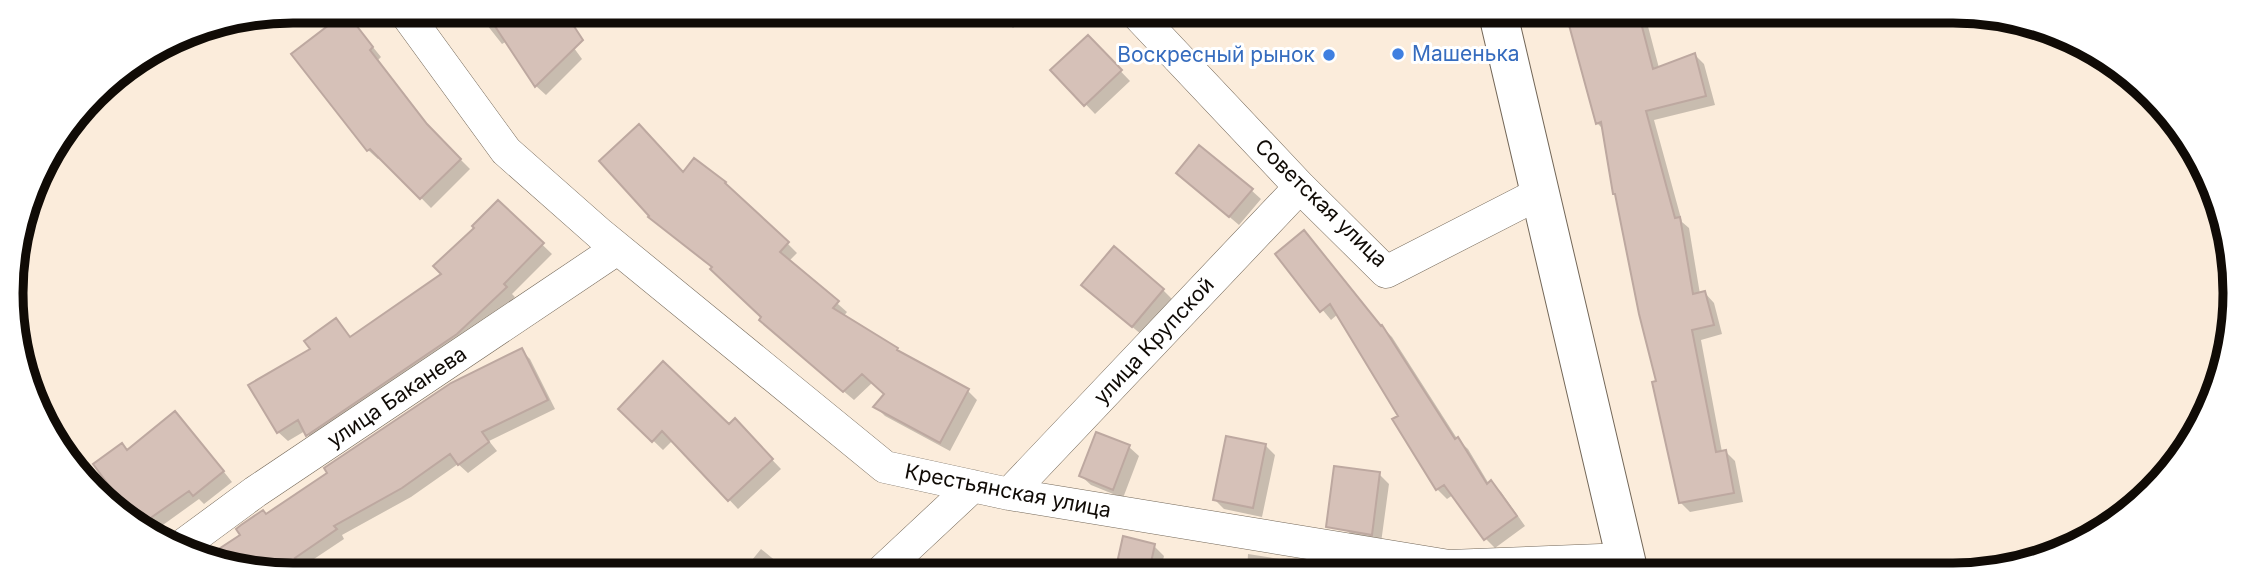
<svg xmlns="http://www.w3.org/2000/svg" width="2246" height="586" font-family="Inter,sans-serif">
<style>
.shadow{fill:#0003}
.building{fill:#d6c1b8;stroke:#bda8a0;stroke-width:2}
.lines{fill:none;stroke-linecap:round;stroke-linejoin:round}
.street-casing{stroke:#736758;stroke-width:33}
.secondary-casing{stroke:#736758;stroke-width:40}
.street{stroke:#fff;stroke-width:32}
.secondary{stroke:#fff;stroke-width:38}
.shop-dot{fill:#3f7fe0;stroke:#fff;stroke-width:2.5}
.labels{text-anchor:middle;stroke-width:6;stroke-linejoin:round;paint-order:stroke}
.shop-label{font-size:21px;fill:#366cbe;stroke:#fff;text-anchor:start}
.street-label{font-size:21px;fill:#100b06;stroke:#fff}
.rim{fill:none;stroke:#100b06;stroke-width:9}
</style>
<rect width="100%" height="100%" fill="#fbecdb"/>
<path class="shadow" d="M 476,11 L 547,11 L 582,59 L 546,95 L 536,86 L 507,41 L 502,44 Z
M 998,13 L 1031,13 L 1013,28 Z
M 346,14 L 381,57 L 378,60 L 436,135 L 470,169 L 431,208 L 381,157 L 378,159 L 368,150 Z
M 1584,15 L 1645,15 L 1659,68 L 1695,55 L 1704,64 L 1715,105 L 1654,120 L 1682,222 L 1689,228 L 1700,294 L 1705,293 L 1714,303 L 1722,334 L 1701,340 L 1722,452 L 1725,451 L 1735,461 L 1743,502 L 1690,512 L 1681,503 L 1658,382 L 1617,196 L 1614,193 L 1604,130 L 1597,123 Z
M 1088,37 L 1130,81 L 1095,114 L 1053,70 Z
M 1178,173 L 1251,190 L 1261,199 L 1239,225 Z
M 683,174 L 787,243 L 797,253 L 789,261 L 847,312 L 843,317 L 897,349 L 903,355 L 968,391 L 977,400 L 950,451 L 885,416 L 876,407 L 886,394 L 873,382 L 854,400 L 770,329 L 763,317 L 713,268 L 650,217 Z
M 498,202 L 552,254 L 512,294 L 515,297 L 467,343 L 317,444 L 305,431 L 288,441 L 278,432 L 312,349 L 336,321 L 351,338 L 444,274 Z
M 1277,255 L 1382,327 L 1392,337 L 1458,440 L 1468,449 L 1489,484 L 1491,483 L 1501,492 L 1525,526 L 1495,548 L 1486,539 L 1453,495 L 1447,499 L 1437,489 L 1394,420 L 1400,416 L 1338,314 L 1331,320 Z
M 1163,290 L 1172,299 L 1142,335 L 1093,294 Z
M 521,350 L 530,359 L 555,409 L 489,441 L 497,451 L 468,473 L 458,464 L 411,497 L 342,535 L 344,539 L 302,567 L 304,570 L 238,570 L 207,558 L 243,536 L 266,516 Z
M 620,409 L 729,426 L 735,421 L 781,469 L 738,509 L 673,440 L 663,450 Z
M 185,423 L 232,482 L 204,504 L 199,499 L 149,535 L 97,489 Z
M 1265,445 L 1275,455 L 1262,517 L 1224,509 L 1215,500 Z
M 1129,447 L 1139,456 L 1123,498 L 1091,485 L 1081,476 Z
M 1379,474 L 1389,484 L 1381,543 L 1356,539 L 1346,530 Z
M 1154,546 L 1164,556 L 1160,572 L 1116,572 Z
M 761,549 L 788,571 L 743,571 Z
M 1248,554 L 1286,560 L 1296,569 L 1296,572 L 1247,572 Z"/>
<path class="building" d="M 485,11 L 564,11 L 583,40 L 535,87 Z
M 346,12 L 373,47 L 370,50 L 427,124 L 461,159 L 420,199 L 370,149 L 367,151 L 291,54 Z
M 1566,14 L 1639,15 L 1653,69 L 1695,53 L 1706,96 L 1646,111 L 1675,218 L 1680,217 L 1693,294 L 1705,291 L 1714,325 L 1692,330 L 1716,452 L 1726,450 L 1734,493 L 1679,503 L 1652,382 L 1656,381 L 1639,314 L 1615,194 L 1613,194 L 1601,122 L 1596,124 Z
M 1088,35 L 1122,70 L 1084,106 L 1050,70 Z
M 639,124 L 683,172 L 694,158 L 726,182 L 725,183 L 789,242 L 780,252 L 839,301 L 833,308 L 898,348 L 897,350 L 969,389 L 940,443 L 873,407 L 884,394 L 862,374 L 843,392 L 759,320 L 761,317 L 710,269 L 712,267 L 648,217 L 649,216 L 599,161 Z
M 1199,145 L 1253,189 L 1229,217 L 1176,173 Z
M 498,200 L 544,243 L 504,284 L 507,287 L 457,334 L 306,436 L 298,420 L 277,433 L 248,385 L 310,349 L 304,341 L 336,318 L 350,337 L 441,274 L 433,266 L 474,228 L 472,226 Z
M 1304,230 L 1381,326 L 1382,325 L 1455,439 L 1458,437 L 1487,484 L 1491,480 L 1517,516 L 1484,540 L 1444,485 L 1436,490 L 1392,419 L 1398,416 L 1330,304 L 1320,312 L 1275,254 Z
M 1114,246 L 1164,289 L 1132,327 L 1081,285 Z
M 522,348 L 548,400 L 482,432 L 489,442 L 458,465 L 450,454 L 402,488 L 334,526 L 337,529 L 295,558 L 303,570 L 238,570 L 205,558 L 240,535 L 236,529 L 241,525 L 263,510 L 266,514 L 327,473 L 324,468 L 451,383 Z
M 663,361 L 729,424 L 735,418 L 773,459 L 728,501 L 662,431 L 652,442 L 618,409 Z
M 175,411 L 224,471 L 193,496 L 189,491 L 139,526 L 93,464 L 122,443 L 127,450 Z
M 1096,432 L 1130,445 L 1113,490 L 1079,476 Z
M 1226,436 L 1266,444 L 1253,508 L 1213,500 Z
M 1334,466 L 1380,472 L 1372,535 L 1326,527 Z
M 1123,536 L 1155,544 L 1149,572 L 1115,572 Z
M 1321,564 L 1367,571 L 1366,572 L 1319,572 Z"/>
<g class="lines">
<g class="street-casing">
<path id="street" d="M 404,11 L 506,151 L 600,234 L 885,467 L 1009,494 L 1449,566 L 1626,559
M 1136,13 L 1300,187 L 1386,272 L 1540,193
M 1009,494 L 1300,187
M 179,548 L 255,492 L 617,249
M 882,571 L 973,486"/>
</g>
<g class="secondary-casing">
<path id="secondary" d="M 1498,14 L 1629,573"/>
</g>
<use href="#street" class="street"/>
<use href="#secondary" class="secondary"/>
</g>
<g class="shop-dot">
<circle cx="1398" cy="54" r="7"/>
<circle cx="1329" cy="55" r="7"/>
</g>
<g class="labels">
<g class="shop-label">
<text x="1412" y="61">Машенька</text>
<text x="1315" y="62" text-anchor="end">Воскресный рынок</text>
</g>
<g class="street-label">
<text transform="translate(1321 203) rotate(44)" y="7">Советская улица</text>
<text transform="translate(1154 341) rotate(-47)" y="7">улица Крупской</text>
<text transform="translate(397 397) rotate(-34)" y="7">улица Баканева</text>
<text transform="translate(1008 491) rotate(11)" y="7">Крестьянская улица</text>
</g>
</g>
<path d="M0 0H2246V586H0ZM293 23H1953A270 270 0 0 1 2223 293V293A270 270 0 0 1 1953 563H293A270 270 0 0 1 23 293V293A270 270 0 0 1 293 23Z" fill="#fff" fill-rule="evenodd"/>
<path class="rim" d="M293 23H1953A270 270 0 0 1 2223 293V293A270 270 0 0 1 1953 563H293A270 270 0 0 1 23 293V293A270 270 0 0 1 293 23Z"/>
</svg>
